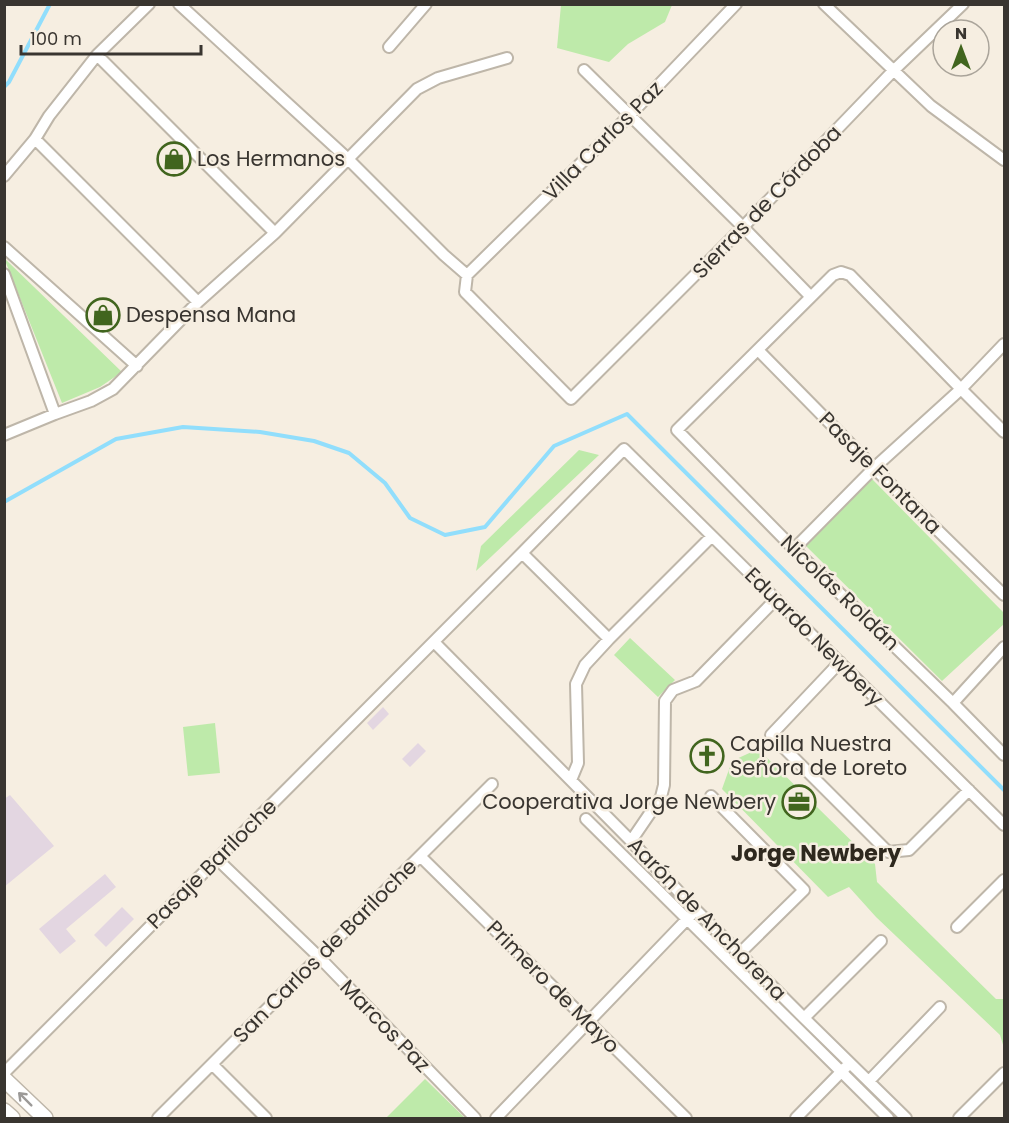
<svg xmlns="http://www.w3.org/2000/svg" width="1009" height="1123" font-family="Poppins,sans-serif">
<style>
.green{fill:#beeaaa}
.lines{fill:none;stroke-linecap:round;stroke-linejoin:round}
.stream{stroke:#91defc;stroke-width:4}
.building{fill:#e3d6e1}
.street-casing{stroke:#beb6a9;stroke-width:14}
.secondary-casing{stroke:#beb6a9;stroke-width:18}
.street{stroke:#fff;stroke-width:10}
.secondary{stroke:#fff;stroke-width:15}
.oneway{stroke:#9c9a98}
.labels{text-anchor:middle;stroke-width:5;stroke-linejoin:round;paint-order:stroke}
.street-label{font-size:21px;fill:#393530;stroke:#f6eee1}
.poi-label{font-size:21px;fill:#393530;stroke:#f6eee1;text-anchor:start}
.neighbourhood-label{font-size:22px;font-weight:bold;fill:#2e281e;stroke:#f6eee1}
</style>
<rect width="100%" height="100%" fill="#f6eee1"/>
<path class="green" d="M 561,5 L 561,4 L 672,5 L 665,22 L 628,44 L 609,62 L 557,48 Z
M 4,258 L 122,372 L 100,387 L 62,403 Z
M 579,450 L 599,455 L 476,571 L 481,546 Z
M 872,479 L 1004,613 L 1004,624 L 942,681 L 806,546 Z
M 630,638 L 675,680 L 658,697 L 614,655 Z
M 215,723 L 220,773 L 188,776 L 183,727 Z
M 758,749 L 875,864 L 877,882 L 996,999 L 1004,999 L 1004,1048 L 1000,1035 L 876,917 L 849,887 L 828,897 L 722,789 L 732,761 Z
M 425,1079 L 465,1118 L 386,1118 Z"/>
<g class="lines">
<path class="stream" d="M 4,87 L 9,82 L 50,4
M 4,502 L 116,439 L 183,427 L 260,432 L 314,441 L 349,453 L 385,483 L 410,518 L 445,535 L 485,527 L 554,446 L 627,414 L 1004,790"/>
</g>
<path class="building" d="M 383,707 L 389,714 L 373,730 L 367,723 Z
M 418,743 L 426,751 L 410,767 L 402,759 Z
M 10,795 L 54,846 L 4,887 L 4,799 Z
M 105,874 L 116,887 L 66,929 L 76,941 L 60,954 L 39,929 Z
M 122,907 L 134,919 L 106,947 L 94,935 Z"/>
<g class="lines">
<g class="street-casing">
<path id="street" d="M 179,4 L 348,159 L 444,255 L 467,275 L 465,292 L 571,399 L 743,227 L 893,71 L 963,4
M 824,4 L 931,106 L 1004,160
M 389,47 L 426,4
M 97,55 L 275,233
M 584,70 L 743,227 L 811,297
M 35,139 L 198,302
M 4,176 L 35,139 L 49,116 L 97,55 L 149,4
M 4,247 L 137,366
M 4,274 L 55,414
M 467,275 L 630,115 L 736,4
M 758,350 L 874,468 L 1004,595
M 1004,432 L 961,389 L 850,275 L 841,272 L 833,275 L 677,430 L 794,549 L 953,703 L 1004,755
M 4,435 L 55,414 L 91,401 L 113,389 L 198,302 L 275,233 L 417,89 L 438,78 L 507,58
M 794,549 L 874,468 L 961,389 L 1004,344
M 522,553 L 609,639
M 434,642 L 631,841 L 696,910 L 804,1018 L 906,1118
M 840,662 L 771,735 L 888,852 L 909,850 L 969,790
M 953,703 L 1004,647
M 571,780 L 578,763 L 576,684 L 585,665 L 609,639 L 712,536
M 711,796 L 804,890 L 740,953
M 586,819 L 888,1118
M 631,841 L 661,797 L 664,785 L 665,701 L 673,690 L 696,681 L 776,599
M 420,856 L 686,1118
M 217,859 L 319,957 L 475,1118
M 957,927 L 1004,880
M 804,1018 L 881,941
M 212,1064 L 266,1118
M 4,1073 L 522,553 L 624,449 L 1004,825
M 869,1081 L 940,1007
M 158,1118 L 492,784
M 496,1118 L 692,914
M 796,1118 L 846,1067
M 959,1118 L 1004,1073"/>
</g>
<g class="secondary-casing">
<path id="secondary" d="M 4,1079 L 45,1118
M 4,1111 L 12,1118"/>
</g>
<use href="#street" class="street"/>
<use href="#secondary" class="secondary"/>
</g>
<defs><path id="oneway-shaft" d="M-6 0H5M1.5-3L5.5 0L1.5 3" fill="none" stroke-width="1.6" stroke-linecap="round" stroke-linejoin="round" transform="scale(1.5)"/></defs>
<use class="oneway" href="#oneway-shaft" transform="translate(25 1099) rotate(-135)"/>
<defs>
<g id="shop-ring" transform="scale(1.725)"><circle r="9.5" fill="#f6eee1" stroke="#41651e" stroke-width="1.5"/><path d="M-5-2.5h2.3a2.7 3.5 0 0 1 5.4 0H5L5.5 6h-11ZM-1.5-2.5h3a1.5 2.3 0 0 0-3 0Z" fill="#41651e"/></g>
<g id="church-ring" transform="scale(1.725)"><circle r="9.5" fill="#f6eee1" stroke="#41651e" stroke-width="1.5"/><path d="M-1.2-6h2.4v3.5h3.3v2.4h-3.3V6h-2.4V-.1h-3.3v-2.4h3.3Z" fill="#41651e"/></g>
<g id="office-ring" transform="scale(1.725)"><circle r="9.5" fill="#f6eee1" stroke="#41651e" stroke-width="1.5"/><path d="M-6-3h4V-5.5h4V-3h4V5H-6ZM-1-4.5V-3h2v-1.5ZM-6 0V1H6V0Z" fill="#41651e"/></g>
</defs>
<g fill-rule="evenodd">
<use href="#shop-ring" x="174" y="159"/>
<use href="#shop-ring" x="103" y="315"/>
<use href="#church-ring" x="707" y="756"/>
<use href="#office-ring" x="799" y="802"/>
</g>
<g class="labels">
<g class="street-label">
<text transform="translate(603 141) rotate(-45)" y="7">Villa Carlos Paz</text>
<text transform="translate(767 202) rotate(-46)" y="7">Sierras de Córdoba</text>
<text transform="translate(880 473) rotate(45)" y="7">Pasaje Fontana</text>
<text transform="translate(840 593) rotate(44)" y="7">Nicolás Roldán</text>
<text transform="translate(814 637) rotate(45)" y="7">Eduardo Newbery</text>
<text transform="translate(212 864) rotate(-45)" y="7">Pasaje Bariloche</text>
<text transform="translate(707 919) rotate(46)" y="7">Aarón de Anchorena</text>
<text transform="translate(325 951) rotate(-45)" y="7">San Carlos de Bariloche</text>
<text transform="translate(553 987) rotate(45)" y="7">Primero de Mayo</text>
<text transform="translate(385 1026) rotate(46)" y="7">Marcos Paz</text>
</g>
<g class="poi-label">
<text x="197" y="166">Los Hermanos</text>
<text x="126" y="322">Despensa Mana</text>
<text x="730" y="751">Capilla Nuestra<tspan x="730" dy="24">Señora de Loreto</tspan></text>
<text x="776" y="809" text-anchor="end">Cooperativa Jorge Newbery</text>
</g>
<g class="neighbourhood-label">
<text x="816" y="861">Jorge Newbery</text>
</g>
</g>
<rect width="1009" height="1123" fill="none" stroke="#393530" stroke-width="12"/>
<g transform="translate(961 48)"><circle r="28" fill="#f6eee1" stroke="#aaa49a" stroke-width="1.5"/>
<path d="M0-4.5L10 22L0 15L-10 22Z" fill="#41651e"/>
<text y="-9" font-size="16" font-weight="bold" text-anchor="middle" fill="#393530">N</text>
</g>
<path d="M21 45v9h180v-9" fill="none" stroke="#393530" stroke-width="3"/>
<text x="30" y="45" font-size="18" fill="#393530" stroke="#f6eee1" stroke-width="4.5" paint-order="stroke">100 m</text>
</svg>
